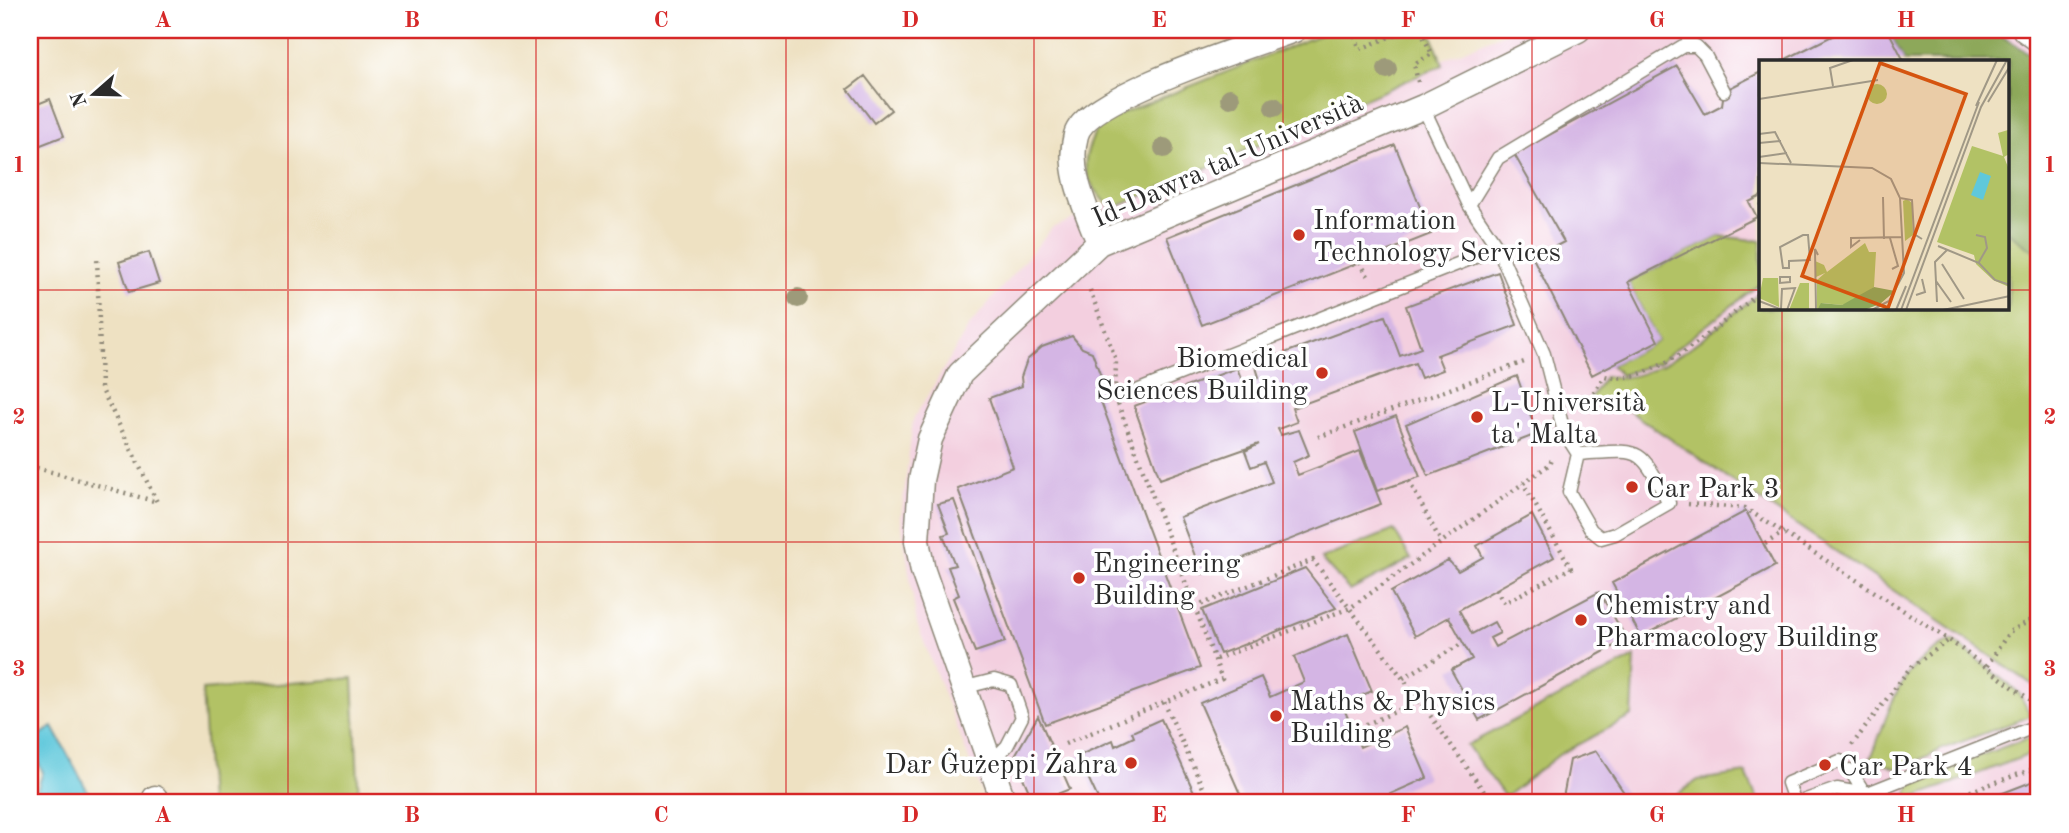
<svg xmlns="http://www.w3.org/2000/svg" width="2069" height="833" font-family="'Old Standard TT',serif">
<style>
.built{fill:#f3cfdf;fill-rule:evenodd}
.green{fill:#b2c265;stroke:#6e7648;stroke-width:2}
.forest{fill:#8da85a;stroke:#5c6a42;stroke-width:2}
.water{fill:#5fc8db;stroke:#457a83;stroke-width:2}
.building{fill:#d4b5e4}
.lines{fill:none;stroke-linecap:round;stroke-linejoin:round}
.service-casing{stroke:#8c8676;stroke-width:15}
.minor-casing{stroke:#8c8676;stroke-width:27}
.path{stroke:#8c8676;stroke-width:4.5;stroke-dasharray:2 5;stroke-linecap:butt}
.service{stroke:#fff;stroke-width:12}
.minor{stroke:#fff;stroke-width:24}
.tree{fill:#9d9a7a}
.grid{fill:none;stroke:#d62828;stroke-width:2;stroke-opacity:0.55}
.poi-dot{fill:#c8321e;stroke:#fff;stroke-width:2.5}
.labels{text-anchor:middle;stroke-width:7;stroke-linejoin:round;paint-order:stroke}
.street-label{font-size:28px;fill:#2b2b2b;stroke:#fff}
.poi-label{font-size:28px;fill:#2b2b2b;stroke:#fff;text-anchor:start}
.inset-road{fill:none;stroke:#a09886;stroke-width:2}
.view{fill:#d5540f;fill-opacity:0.15;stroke:#d5540f;stroke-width:3.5}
.inset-edge{fill:none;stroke:#2b2b2b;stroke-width:3.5}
.neatline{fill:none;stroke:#d62828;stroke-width:2.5}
.grid-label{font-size:23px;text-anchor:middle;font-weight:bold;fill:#d62828}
</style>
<rect width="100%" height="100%" fill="#fff"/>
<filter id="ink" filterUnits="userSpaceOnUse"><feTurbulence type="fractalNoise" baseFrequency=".0143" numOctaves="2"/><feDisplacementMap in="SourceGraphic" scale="14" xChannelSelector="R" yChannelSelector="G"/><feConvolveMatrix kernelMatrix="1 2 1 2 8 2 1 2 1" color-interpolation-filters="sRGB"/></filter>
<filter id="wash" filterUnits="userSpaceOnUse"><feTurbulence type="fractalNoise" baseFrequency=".00686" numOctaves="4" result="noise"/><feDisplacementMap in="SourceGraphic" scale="28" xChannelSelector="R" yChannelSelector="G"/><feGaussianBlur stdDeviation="1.57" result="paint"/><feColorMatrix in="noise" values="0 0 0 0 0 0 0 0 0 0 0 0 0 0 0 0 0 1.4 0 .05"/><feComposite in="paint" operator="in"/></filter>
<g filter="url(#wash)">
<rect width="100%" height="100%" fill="#eee1c2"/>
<path class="built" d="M 1511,30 L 2039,30 L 2039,803 L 986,803 L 917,624 L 901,519 L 913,420 L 969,326 L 1052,228 ZM 1761,61 L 2008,61 L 2008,308 L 1761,308 Z"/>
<path class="green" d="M 1332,30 L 1381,30 L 1383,34 L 1430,30 L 1443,65 L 1112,209 C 1079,174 1079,165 1100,122 Z
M 2008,232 L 2039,254 L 2039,689 L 1626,409 L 1587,403 L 1605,376 C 1654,389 1723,320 1761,292 L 1761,308 L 2008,308 Z
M 1719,236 L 1761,241 L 1761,283 L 1659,362 L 1621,375 L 1611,365 L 1658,341 L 1628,282 Z
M 1394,530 L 1411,559 L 1350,591 L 1321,559 Z
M 1953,640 L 2019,693 L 2031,716 L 1942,749 L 1899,770 L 1871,758 C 1892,706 1897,664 1953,640 Z
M 1635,657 L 1632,716 L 1560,754 L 1505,797 L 1467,745 Z
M 353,678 L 359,803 L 209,803 L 202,690 Z
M 2039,734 L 2039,751 L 1904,801 L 1913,780 Z
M 1746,773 L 1759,803 L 1665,803 L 1698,780 Z"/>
<path class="forest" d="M 1888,30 L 1992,30 L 2039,60 L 2039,254 L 2008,232 L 2008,61 L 1904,61 Z"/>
<path class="water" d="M 53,727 L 94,803 L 33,803 L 43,772 L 30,747 L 30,741 Z"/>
<g id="blocks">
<path class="building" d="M 1844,30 L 1888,30 L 1904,61 L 1782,61 Z
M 1677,66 L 1705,114 L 1722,105 L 1724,91 L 1761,72 L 1761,196 L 1749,202 L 1757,217 L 1628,282 L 1658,341 L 1592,375 L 1533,258 L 1564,242 L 1514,154 Z
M 865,76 L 891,110 L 874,123 L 848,89 Z
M 50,99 L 64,136 L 33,148 L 30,107 Z
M 1395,145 L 1431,234 L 1202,325 L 1167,237 Z
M 149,252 L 159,283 L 129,292 L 119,262 Z
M 1498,272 L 1517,325 L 1437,355 L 1443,370 L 1421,378 L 1415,363 L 1292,408 L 1297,422 L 1278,429 L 1281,435 L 1299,430 L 1309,455 L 1293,462 L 1298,475 L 1360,451 L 1381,504 L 1202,574 L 1180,517 L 1272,482 L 1264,462 L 1251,467 L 1245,451 L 1259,444 L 1160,479 L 1134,406 L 1237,368 L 1243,383 L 1259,377 L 1255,364 L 1385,316 L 1400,356 L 1421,348 L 1406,306 Z
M 1072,336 L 1082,348 L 1092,352 L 1103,382 L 1100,399 L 1200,668 L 1045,724 L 958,489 L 1013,467 L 989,398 L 1022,386 L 1021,377 L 1027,360 L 1042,347 Z
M 1517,376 L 1537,434 L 1428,476 L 1406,424 Z
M 1396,416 L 1420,477 L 1377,491 L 1355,432 Z
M 954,500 L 1005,642 L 975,652 L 953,598 L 959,595 L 948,567 L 955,565 L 943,535 L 949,533 L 938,504 Z
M 1746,511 L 1775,566 L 1641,637 L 1612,583 Z
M 1532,515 L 1554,557 L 1459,610 L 1472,634 L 1494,622 L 1500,633 L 1490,638 L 1495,647 L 1599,592 L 1627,639 L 1479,720 L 1451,670 L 1472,659 L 1449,617 L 1415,636 L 1391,592 L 1448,560 L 1458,571 L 1483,557 L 1477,546 Z
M 1305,568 L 1336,608 L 1220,654 L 1202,610 Z
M 1348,634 L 1372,691 L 1342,704 L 1360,747 L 1405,727 L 1427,778 L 1370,803 L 1244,803 L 1200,703 L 1261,677 L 1270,697 L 1304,682 L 1294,657 Z
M 1038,716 L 1070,789 L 1034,803 L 1014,757 Z
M 1161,719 L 1199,803 L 1100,803 L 1078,756 L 1113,740 L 1115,746 L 1134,737 L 1132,732 Z
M 1596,751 L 1631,803 L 1562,803 L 1570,760 Z
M 2039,779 L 2039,803 L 1977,803 Z
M 1456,793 L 1460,803 L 1431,803 Z"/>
</g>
</g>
<g filter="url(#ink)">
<use href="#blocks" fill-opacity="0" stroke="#8c8676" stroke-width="2"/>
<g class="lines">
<g class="service-casing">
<path id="service" d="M 1423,107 L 1469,205 L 1498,248 L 1544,354 L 1564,432 L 1578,454 L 1569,492 L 1591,530 L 1601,538 L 1615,534 L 1669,503 C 1638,444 1643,450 1578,454
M 1469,205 L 1498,158 L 1683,46 L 1696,46 L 1705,55 L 1724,91
M 1139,390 L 1498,248
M 962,688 L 994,680 L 1011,685 L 1022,717 L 1007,746 L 990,763
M 1850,770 L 1865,794
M 1795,803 L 1788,783 L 1840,761
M 1797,803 L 1837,789 L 1865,794 L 2039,725"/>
</g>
<g class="minor-casing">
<path id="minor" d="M 2025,30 L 2039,40
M 1099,243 C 1087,210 1066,171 1076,135 C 1086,96 1253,45 1294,30
M 155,798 L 158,803
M 1004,803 L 923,571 L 917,541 L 921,480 L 930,439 L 960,374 L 1099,243 L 1423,107 L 1578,30"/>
</g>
<path class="path" d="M 1352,30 L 1360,49 L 1406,30
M 1418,82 L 1414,64 L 1432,54 L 1420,30
M 1758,197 L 1761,205
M 1360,262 L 1368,276
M 1090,290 L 1116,360 L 1115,396 L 1222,679 L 1164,702 L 1210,803
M 1581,410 L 1605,376 C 1654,389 1723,320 1761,292
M 1318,437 L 1524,362
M 30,466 L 157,502 L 101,388 L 97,256
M 1409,481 L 1440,540
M 1688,504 L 1745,508 L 1949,640 L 2029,699 L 2039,703
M 1765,544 L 1784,532
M 1496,589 L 1504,603 L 1571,568 L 1523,483
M 1195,607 L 1313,560 L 1420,701 L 1492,803
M 1216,659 L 1350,608 L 1550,464 L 1553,456
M 1987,666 L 2009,632 L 2039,616
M 1403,678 L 1463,643
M 1353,730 L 1420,701
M 1065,744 L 1164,702
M 1852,745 L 1910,668 L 1949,640
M 1937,803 L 2039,767"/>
<use href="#service" class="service"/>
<use href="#minor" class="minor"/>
</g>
<g class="tree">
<circle cx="1387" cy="69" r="10"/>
<circle cx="1230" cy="98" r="10"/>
<circle cx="1274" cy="107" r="10"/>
<circle cx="1164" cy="148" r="10"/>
<circle cx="798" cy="298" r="10"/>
</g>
</g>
<path class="grid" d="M 288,30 L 288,803M 536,30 L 536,803M 786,30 L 786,803M 1034,30 L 1034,803M 1283,30 L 1283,803M 1532,30 L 1532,803M 1782,30 L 1782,61M 30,290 L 1761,290M 2008,290 L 2039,290M 1782,308 L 1782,803M 30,542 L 2039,542"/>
<g class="poi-dot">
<circle cx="1299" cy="235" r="7"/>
<circle cx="1322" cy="373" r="7"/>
<circle cx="1477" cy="417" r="7"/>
<circle cx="1632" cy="487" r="7"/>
<circle cx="1079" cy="578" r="7"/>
<circle cx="1581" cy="620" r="7"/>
<circle cx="1276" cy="716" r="7"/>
<circle cx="1131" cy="763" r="7"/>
<circle cx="1825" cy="765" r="7"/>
</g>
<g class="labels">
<g class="street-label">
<text transform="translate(1227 159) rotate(-24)" y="10">Id-Dawra tal-Università</text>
</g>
<g class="poi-label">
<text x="1313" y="229">Information<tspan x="1313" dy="32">Technology Services</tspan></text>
<text x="1308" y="367" text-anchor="end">Biomedical<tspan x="1308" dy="32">Sciences Building</tspan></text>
<text x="1491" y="411">L-Università<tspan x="1491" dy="32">ta' Malta</tspan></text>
<text x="1646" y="497">Car Park 3</text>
<text x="1093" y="572">Engineering<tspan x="1093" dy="32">Building</tspan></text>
<text x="1595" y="614">Chemistry and<tspan x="1595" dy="32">Pharmacology Building</tspan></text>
<text x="1290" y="710">Maths &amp; Physics<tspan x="1290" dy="32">Building</tspan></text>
<text x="1117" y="773" text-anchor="end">Dar Ġużeppi Żahra</text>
<text x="1839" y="775">Car Park 4</text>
</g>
</g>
<g transform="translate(1759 60)">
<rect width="250" height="250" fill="#eee1c2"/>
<path d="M108 34a10 10 0 1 1 20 0a10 10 0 1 1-20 0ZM 249,70 L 250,94 L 245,97 L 251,112 L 250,227 L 234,220 L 217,204 L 215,195 L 178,182 L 213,86 L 244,96 L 239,73 ZM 148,139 L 153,143 L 154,175 L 146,181 L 144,141 ZM 106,183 L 110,192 L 117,192 L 115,227 L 99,239 L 83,245 L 63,243 L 58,250 L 58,220 L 66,213 L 57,217 L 56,201 L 65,205 L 68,212 ZM 4,218 L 19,218 L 20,247 L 0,238 ZM 41,223 L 50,223 L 50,250 L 30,250 Z" fill="#b2c265"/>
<path d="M 115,227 L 136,231 L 121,244 L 105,250 L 58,250 L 62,243 L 83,245 Z" fill="#8da85a"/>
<path d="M 221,112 L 232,116 L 224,140 L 212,135 Z" fill="#5fc8db"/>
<path class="inset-road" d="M 74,26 L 71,8 L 94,0M 0,39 L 119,20M 229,42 L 251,6M 217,46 L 238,0M 0,74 L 16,72 L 32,103M 0,83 L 22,81M 0,97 L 28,93M 0,103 L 113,108 L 132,119 L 141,138 L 145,213 L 130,241 L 113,250M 124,137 L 125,179M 141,138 L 153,140 L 155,174 L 163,179M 44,175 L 49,175 L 51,200 L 30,201 L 30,208 L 24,208 L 21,187 ZM 217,175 L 226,177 L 228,188 L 220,202M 131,178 L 139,206 L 133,209M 101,180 L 92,187 L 92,178 L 143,177M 179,186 L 220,203 L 236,220 L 251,225M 183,204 L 205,239M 21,217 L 31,217 L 31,222 L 21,223 ZM 177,221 L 192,242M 157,235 L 166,232 L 163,219M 0,241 L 21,249M 178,242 L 176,202 L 188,190M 22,249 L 23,229 L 36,228 L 28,250M 57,250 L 56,189 L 59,195M 137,250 L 147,226M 142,250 L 220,42M 147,250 L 222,47 L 248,0M 184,250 L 251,236"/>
<path class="view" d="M 121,3 L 207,34 L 129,248 L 43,216 Z"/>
<rect width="250" height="250" class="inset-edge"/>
</g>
<rect width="2069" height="833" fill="none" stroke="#fff" stroke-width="77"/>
<g transform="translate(94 94) rotate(250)" stroke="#ffffff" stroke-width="5" paint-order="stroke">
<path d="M0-5L12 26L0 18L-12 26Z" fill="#2b2b2b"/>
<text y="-10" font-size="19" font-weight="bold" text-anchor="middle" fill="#2b2b2b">N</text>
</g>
<rect x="38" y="38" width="1992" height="756" class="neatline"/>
<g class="grid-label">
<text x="163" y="27">A</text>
<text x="412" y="27">B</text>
<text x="661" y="27">C</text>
<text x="910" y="27">D</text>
<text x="1159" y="27">E</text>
<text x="1408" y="27">F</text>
<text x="1657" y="27">G</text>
<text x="1906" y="27">H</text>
<text x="19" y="172">1</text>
<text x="2050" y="172">1</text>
<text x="19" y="424">2</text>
<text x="2050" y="424">2</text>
<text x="19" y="676">3</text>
<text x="2050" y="676">3</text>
<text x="163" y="822">A</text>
<text x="412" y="822">B</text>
<text x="661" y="822">C</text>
<text x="910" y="822">D</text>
<text x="1159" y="822">E</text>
<text x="1408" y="822">F</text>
<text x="1657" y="822">G</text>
<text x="1906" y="822">H</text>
</g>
</svg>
